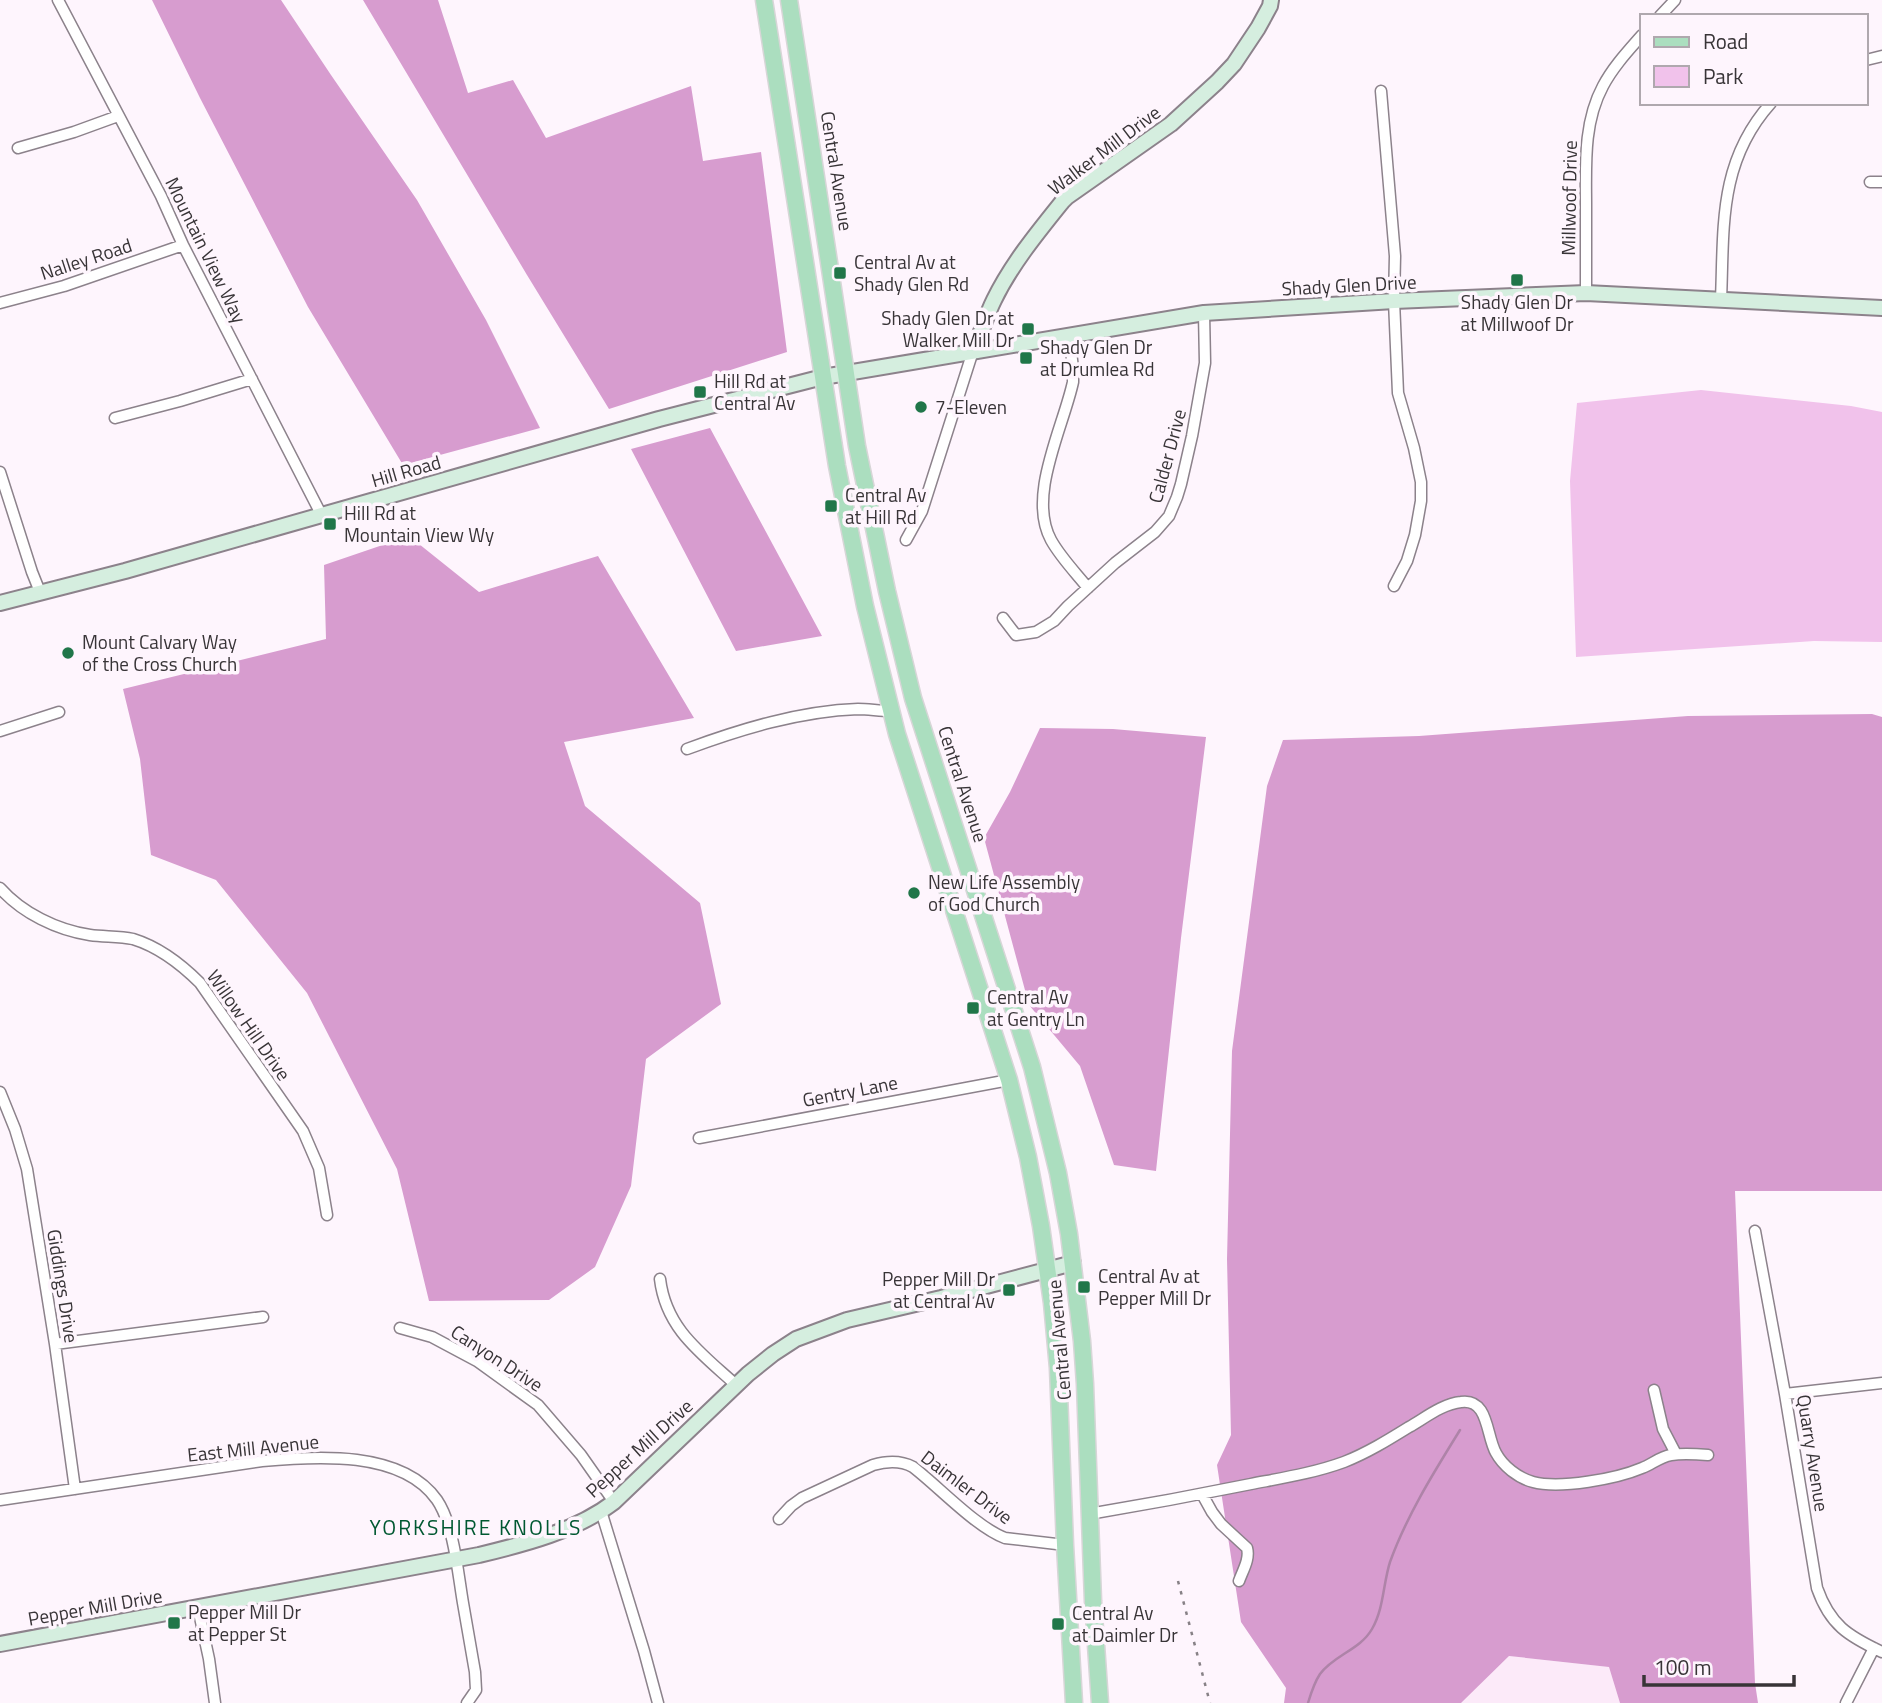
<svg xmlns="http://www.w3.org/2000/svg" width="1882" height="1703" font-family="'Titillium Web',sans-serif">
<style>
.built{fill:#fceaf9}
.green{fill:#f1c2eb}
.forest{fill:#d79ccf}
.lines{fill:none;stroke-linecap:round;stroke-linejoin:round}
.stream{stroke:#ae83a8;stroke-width:2.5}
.street-casing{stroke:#8c828b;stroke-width:13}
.secondary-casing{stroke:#8c828b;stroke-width:18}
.primary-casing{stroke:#d7d6d7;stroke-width:19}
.street{stroke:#fff;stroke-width:10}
.secondary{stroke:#d5eedf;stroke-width:14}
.primary{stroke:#abdebf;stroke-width:16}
.rail{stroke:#878186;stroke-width:2.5;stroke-dasharray:3.5 7;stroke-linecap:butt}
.poi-dot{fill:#207649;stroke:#fef5fd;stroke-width:2.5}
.labels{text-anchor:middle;stroke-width:7;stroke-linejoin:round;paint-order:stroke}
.street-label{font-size:19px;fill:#383437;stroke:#fef5fd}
.poi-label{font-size:19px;fill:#383437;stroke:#fef5fd;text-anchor:start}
.neighbourhood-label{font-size:21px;letter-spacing:2px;fill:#005831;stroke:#fef5fd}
</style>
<rect width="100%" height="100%" fill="#fef5fd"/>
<path class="built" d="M 1509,1656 L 1609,1667 L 1620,1703 L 1461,1703 Z"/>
<path class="green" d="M 1701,390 L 1851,406 L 1882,412 L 1882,642 L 1814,641 L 1576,657 L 1570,481 L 1577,403 Z"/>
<path class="forest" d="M 152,0 L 281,0 L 331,75 L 417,200 L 486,320 L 540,428 L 403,465 L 308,307 L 200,98 Z
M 363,0 L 438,0 L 468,93 L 513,80 L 546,138 L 691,86 L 703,161 L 761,152 L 787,352 L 609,409 L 527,275 Z
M 710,428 L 822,636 L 736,651 L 631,449 Z
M 409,536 L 479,592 L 598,556 L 694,718 L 564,742 L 585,806 L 700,903 L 721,1004 L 646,1059 L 631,1186 L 595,1267 L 549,1300 L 429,1301 L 397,1169 L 307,993 L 216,880 L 151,855 L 140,759 L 123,689 L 326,639 L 324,565 Z
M 1872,714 L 1882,717 L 1882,1191 L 1735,1191 L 1755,1683 L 1758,1703 L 1620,1703 L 1609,1667 L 1509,1656 L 1461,1703 L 1284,1703 L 1286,1688 L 1241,1622 L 1217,1465 L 1231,1435 L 1227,1259 L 1232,1051 L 1267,786 L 1283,740 L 1419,736 L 1688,716 Z
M 1040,728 L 1113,729 L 1206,737 L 1181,938 L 1156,1171 L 1114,1165 L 1080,1066 L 1029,1005 L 984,838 L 1010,792 Z"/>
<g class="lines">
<path class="stream" d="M 1308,1703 C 1311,1693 1314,1683 1320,1674 C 1334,1655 1360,1650 1372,1629 C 1384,1608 1383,1584 1390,1562 C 1407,1515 1434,1472 1460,1430"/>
<g class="street-casing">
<path id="street" d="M 58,0 L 161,196 L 183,245 L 322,516
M 1660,16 L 1675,0
M 1866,60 L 1882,56
M 1381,91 L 1395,256 L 1394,301 L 1398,393 L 1414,448 L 1421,482 L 1421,501 L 1415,535 L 1407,561 L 1394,586
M 18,148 L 74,132 L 118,116
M 1870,182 L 1882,182
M 1586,293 C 1586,264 1586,236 1586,207 C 1586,166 1583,123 1603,86 C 1613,67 1628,51 1642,35
M 1721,300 C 1724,227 1718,162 1771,103
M 0,303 L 64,286 L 183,245
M 1069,335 L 1073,368 L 1073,382 C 1063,428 1027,496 1051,540 C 1061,558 1076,573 1088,588
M 115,418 L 180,401 L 252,379
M 0,472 L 32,572 L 40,592
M 906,540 L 922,511 L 973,351
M 1003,618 L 1016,635 L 1036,632 L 1054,621 L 1068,606 L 1115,563 L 1155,532 L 1169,516 L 1177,497 L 1181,484 L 1192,436 L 1205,363 L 1204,313
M 0,731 L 59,712
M 687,749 C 741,729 800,711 858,709 C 868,709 880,711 890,711
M 0,888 C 22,913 57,930 90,935 C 104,937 119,936 133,939 C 159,947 181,964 200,983 L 303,1131 L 319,1168 L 327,1215
M 0,1092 L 15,1129 L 27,1169 L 55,1344 L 75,1489
M 699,1138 L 1009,1080
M 1755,1231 L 1785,1394 L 1817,1588 C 1830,1625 1848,1636 1882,1652
M 660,1279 C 666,1329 701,1353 736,1385
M 400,1328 L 432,1337 L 477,1361 L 538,1405 L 581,1455 L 614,1502
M 55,1344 L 263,1317
M 1654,1390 L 1663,1429 L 1676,1454
M 1785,1394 L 1882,1383
M 1202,1494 L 1212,1512 L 1221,1524 L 1247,1548 C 1250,1559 1243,1570 1239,1581
M 0,1500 L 262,1461 C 316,1456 402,1450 437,1500 C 454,1525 458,1574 463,1603 C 467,1626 471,1649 475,1672 L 476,1690 L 467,1703
M 601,1511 L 644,1651 L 658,1703
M 1089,1514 C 1143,1505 1197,1495 1251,1484 C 1282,1478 1314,1473 1344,1462 C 1367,1453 1388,1440 1409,1427 C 1425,1418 1442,1404 1461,1402 C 1489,1398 1486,1436 1496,1453 C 1503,1466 1518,1478 1533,1482 C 1560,1489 1616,1479 1642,1468 C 1652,1464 1660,1457 1671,1455 C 1683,1453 1696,1454 1708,1455
M 779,1519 L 791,1506 L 802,1498 L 873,1465 C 887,1461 900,1460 913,1467 C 939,1487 976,1527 1005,1538 L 1065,1545
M 198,1608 L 209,1659 L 215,1703
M 1846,1703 L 1874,1648"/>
</g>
<g class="secondary-casing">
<path id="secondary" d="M 973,351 C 981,334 986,316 994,300 C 1011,265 1037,233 1062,202 L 1067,197 L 1171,124 L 1217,82 L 1234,64 L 1258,28 L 1270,6 L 1271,0
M 0,603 L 125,571 L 659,419 L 823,377 L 1204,313 L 1394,301 L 1586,293 L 1882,308
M 0,1644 L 479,1555 C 525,1544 576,1531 614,1502 L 748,1374 L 773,1354 L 796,1339 L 847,1320 L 941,1298 L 1073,1263"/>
</g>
<g class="primary-casing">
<path id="primary" d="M 764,0 L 837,466 L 865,606 L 897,734 L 1009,1080 L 1028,1157 L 1041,1226 L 1052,1303 L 1058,1368 L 1065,1545 L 1074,1703
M 789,0 L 857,446 L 887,591 L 913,698 L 1032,1067 L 1058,1173 L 1069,1234 L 1082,1341 L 1085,1384 L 1093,1601 L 1100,1703"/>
</g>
<use href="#street" class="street"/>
<use href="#secondary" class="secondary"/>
<use href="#primary" class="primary"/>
<path class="rail" d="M 1178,1581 L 1210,1703"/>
</g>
<g class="poi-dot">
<rect x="833" y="266" width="14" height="14" rx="3.5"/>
<rect x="1510" y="273" width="14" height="14" rx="3.5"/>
<rect x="1021" y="322" width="14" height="14" rx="3.5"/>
<rect x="1019" y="351" width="14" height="14" rx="3.5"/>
<rect x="693" y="385" width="14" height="14" rx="3.5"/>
<circle cx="921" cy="407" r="7"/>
<rect x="824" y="499" width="14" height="14" rx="3.5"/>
<rect x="323" y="517" width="14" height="14" rx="3.5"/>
<circle cx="68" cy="653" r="7"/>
<circle cx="914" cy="893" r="7"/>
<rect x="966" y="1001" width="14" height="14" rx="3.5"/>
<rect x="1077" y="1280" width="14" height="14" rx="3.5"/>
<rect x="1002" y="1283" width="14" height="14" rx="3.5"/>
<rect x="167" y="1616" width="14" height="14" rx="3.5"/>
<rect x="1051" y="1617" width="14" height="14" rx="3.5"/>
</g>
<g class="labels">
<g class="street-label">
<text transform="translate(1104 150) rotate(-37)" y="7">Walker Mill Drive</text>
<text transform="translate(837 171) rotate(81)" y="7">Central Avenue</text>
<text transform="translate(1569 198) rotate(-89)" y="7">Millwoof Drive</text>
<text transform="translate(206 250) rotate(64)" y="7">Mountain View Way</text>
<text transform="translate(86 259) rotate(-18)" y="7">Nalley Road</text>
<text transform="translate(1349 285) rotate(-3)" y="7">Shady Glen Drive</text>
<text transform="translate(1167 456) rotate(-75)" y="7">Calder Drive</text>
<text transform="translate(406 471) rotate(-16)" y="7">Hill Road</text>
<text transform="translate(963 784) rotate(72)" y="7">Central Avenue</text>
<text transform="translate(249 1025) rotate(55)" y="7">Willow Hill Drive</text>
<text transform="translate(850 1091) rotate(-11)" y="7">Gentry Lane</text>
<text transform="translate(63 1286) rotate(81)" y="7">Giddings Drive</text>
<text transform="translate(1059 1340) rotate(-95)" y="7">Central Avenue</text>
<text transform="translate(497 1358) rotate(33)" y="7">Canyon Drive</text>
<text transform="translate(253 1448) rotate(-6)" y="7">East Mill Avenue</text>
<text transform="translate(639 1448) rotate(-42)" y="7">Pepper Mill Drive</text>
<text transform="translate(1813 1453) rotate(81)" y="7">Quarry Avenue</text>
<text transform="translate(967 1487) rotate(37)" y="7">Daimler Drive</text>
<text transform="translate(95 1607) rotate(-10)" y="7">Pepper Mill Drive</text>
</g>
<g class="poi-label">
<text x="854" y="269">Central Av at<tspan x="854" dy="22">Shady Glen Rd</tspan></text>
<text x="1517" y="309" text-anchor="middle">Shady Glen Dr<tspan x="1517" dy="22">at Millwoof Dr</tspan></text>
<text x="1014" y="325" text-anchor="end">Shady Glen Dr at<tspan x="1014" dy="22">Walker Mill Dr</tspan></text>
<text x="1040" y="354">Shady Glen Dr<tspan x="1040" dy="22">at Drumlea Rd</tspan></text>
<text x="714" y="388">Hill Rd at<tspan x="714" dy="22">Central Av</tspan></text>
<text x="935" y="414">7-Eleven</text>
<text x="845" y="502">Central Av<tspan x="845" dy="22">at Hill Rd</tspan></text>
<text x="344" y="520">Hill Rd at<tspan x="344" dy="22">Mountain View Wy</tspan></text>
<text x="82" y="649">Mount Calvary Way<tspan x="82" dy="22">of the Cross Church</tspan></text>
<text x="928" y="889">New Life Assembly<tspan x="928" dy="22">of God Church</tspan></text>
<text x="987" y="1004">Central Av<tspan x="987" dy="22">at Gentry Ln</tspan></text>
<text x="1098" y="1283">Central Av at<tspan x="1098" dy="22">Pepper Mill Dr</tspan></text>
<text x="995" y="1286" text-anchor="end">Pepper Mill Dr<tspan x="995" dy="22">at Central Av</tspan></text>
<text x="188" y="1619">Pepper Mill Dr<tspan x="188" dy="22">at Pepper St</tspan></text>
<text x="1072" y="1620">Central Av<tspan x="1072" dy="22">at Daimler Dr</tspan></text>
</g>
<g class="neighbourhood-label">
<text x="476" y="1535">YORKSHIRE KNOLLS</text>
</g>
</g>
<rect x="1640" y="14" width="228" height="91" fill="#fef5fd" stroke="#afa8ae" stroke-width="2"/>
<rect x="1654" y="37" width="35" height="10" fill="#abdebf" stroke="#afa8ae" stroke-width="2"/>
<text x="1703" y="49" font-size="21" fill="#383437">Road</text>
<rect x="1654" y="66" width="35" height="21" fill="#f1c2eb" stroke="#afa8ae" stroke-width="2"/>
<text x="1703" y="84" font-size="21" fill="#383437">Park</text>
<path d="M1644 1675v10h150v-10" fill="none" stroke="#383437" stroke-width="3.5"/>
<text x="1654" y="1675" font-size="21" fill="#383437" stroke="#fef5fd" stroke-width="5" paint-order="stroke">100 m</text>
</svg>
